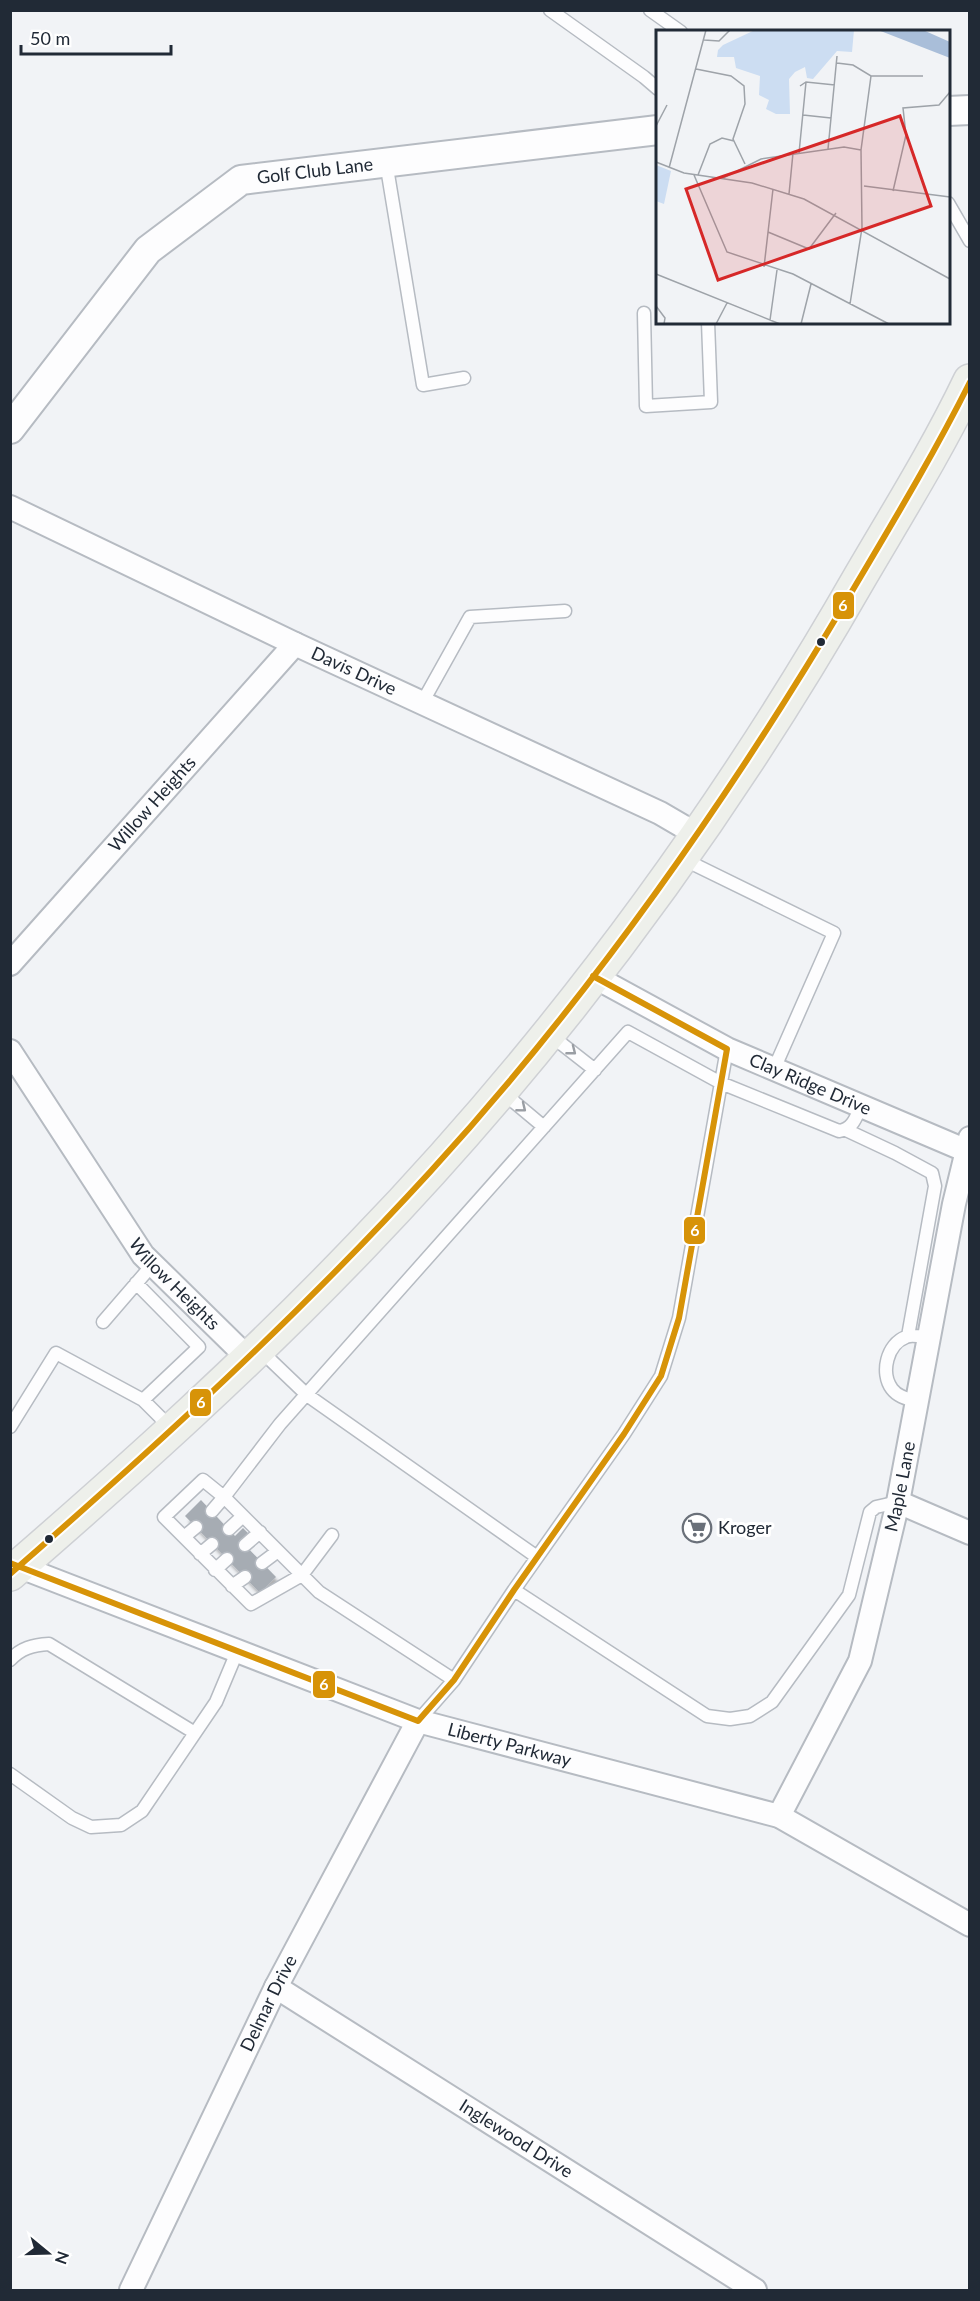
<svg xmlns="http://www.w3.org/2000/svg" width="980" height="2301" font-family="Lato,sans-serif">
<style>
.building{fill:#a6acb3;filter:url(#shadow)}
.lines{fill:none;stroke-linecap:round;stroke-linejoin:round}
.service-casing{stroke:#b6bbc2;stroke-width:15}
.minor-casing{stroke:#b6bbc2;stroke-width:26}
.tertiary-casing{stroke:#b6bbc2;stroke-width:32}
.primary-casing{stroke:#ced0d4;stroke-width:36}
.service{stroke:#fdfdfe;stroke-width:12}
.minor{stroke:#fdfdfe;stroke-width:22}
.tertiary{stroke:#fdfdfe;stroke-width:28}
.primary{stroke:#eef0eb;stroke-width:33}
.bus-1-casing{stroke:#fff;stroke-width:10}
.bus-1{stroke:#d79308;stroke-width:6}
.oneway{stroke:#9a9ea4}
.bus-dot{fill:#212a36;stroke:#fff;stroke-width:2}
.labels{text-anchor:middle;stroke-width:6;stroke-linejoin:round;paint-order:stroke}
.street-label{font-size:18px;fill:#212a36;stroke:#fff}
.poi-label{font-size:18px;fill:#212a36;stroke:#fff;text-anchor:start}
.inset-road{fill:none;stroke:#9ea3a9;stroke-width:1.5}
.view{fill:#d62828;fill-opacity:0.15;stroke:#d62828;stroke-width:3}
.inset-edge{fill:none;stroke:#212a36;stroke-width:3}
.line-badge{stroke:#fff;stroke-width:2}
.badge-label{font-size:16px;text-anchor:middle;font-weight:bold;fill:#fff}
</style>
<defs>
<filter id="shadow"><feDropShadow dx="3.5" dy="6" stdDeviation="1.5" flood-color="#0004"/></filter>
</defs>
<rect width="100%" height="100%" fill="#f1f3f6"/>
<path class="building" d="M 201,1500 L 235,1536 L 243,1528 L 249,1534 L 241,1541 L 276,1577 L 260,1593 L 185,1516 Z"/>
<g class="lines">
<g class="service-casing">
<path id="service" d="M 550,10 L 644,77 L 658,89
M 650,10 L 681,32
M 386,162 L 423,385 L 464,378
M 948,203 L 970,241
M 644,313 L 646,406 L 711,402 L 708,322
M 422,703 L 470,617 L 565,611
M 681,858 L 834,933 L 774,1069
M 549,1034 L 595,1070
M 501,1091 L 544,1127
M 846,1130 L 895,1153 L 932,1173 L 935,1186 L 908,1336
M 103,1322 L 153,1264
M 260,1350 L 307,1395 L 537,1557
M 143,1400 L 172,1429
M 917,1402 C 908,1399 898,1397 892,1389 C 880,1373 887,1344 906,1337 C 912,1334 922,1337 929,1338
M 10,1427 L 56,1353 L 143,1400 L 199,1347 L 136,1283
M 212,1511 L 224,1497 L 203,1480 L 164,1517 L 251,1604 L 302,1575 L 332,1535
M 229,1529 L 243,1516
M 184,1537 L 196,1527
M 245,1545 L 260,1532
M 200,1554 L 212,1544
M 262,1563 L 278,1551
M 215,1570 L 227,1559
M 232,1586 L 245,1577
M 514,1590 L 707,1716 L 730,1719 L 750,1716 L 772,1702 L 849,1595 L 870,1512 L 876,1507 L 898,1502
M 10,1660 C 21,1648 33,1645 49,1644 L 195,1733
M 454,1680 L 319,1592 L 224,1497 L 280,1424 L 628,1032 L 721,1083 L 839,1131 C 853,1129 856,1117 861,1106
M 418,1721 L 454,1680 L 514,1590 L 624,1434 L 661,1376 L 679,1318 L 727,1049
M 10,1774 L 72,1818 L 91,1827 L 121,1825 L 142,1811 L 216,1702 L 237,1652"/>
</g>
<g class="minor-casing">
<g id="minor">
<path id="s1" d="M 10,507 L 295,644 L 660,813 L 696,834"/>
<path id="s2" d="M 10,964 L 295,644"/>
<path id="s3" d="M 593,976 L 727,1049 L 967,1151"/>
<path id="s4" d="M 10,1051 L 143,1255 L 249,1359"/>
<path d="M 898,1502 L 970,1533"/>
<path id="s5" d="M 10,1563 L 418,1721 L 779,1816 L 970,1925"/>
<path id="s6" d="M 779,1816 L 860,1661 L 898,1502 L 954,1204 L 970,1138"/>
<path id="s7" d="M 276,1987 L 755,2290"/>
<path id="s8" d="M 131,2290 L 276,1987 L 418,1721"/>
</g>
</g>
<g class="tertiary-casing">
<g id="tertiary">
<path d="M 948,111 L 970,110"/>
<path id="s9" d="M 10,429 L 148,250 L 241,180 L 658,130"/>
</g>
</g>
<g class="primary-casing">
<path id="primary" d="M 10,1574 C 131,1469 250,1362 361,1246 C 554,1046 722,818 860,577 C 898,512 938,448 970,381"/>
</g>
<use href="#service" class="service"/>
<use href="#minor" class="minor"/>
<use href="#tertiary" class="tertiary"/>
<use href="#primary" class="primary"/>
<g class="bus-1-casing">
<path id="bus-1" d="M 10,1563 L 418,1721 L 454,1680 L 514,1590 L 624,1434 L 661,1376 L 679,1318 L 727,1049 L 593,976
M 10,1574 C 157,1446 299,1315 430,1172 C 590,997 727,802 848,598 C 890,527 933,456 970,382"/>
</g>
<use href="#bus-1" class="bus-1"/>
</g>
<defs><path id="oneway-chevron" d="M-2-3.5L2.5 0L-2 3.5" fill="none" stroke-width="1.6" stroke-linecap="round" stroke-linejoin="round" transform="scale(1.5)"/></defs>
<g class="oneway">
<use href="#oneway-chevron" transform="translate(572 1051) rotate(38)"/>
<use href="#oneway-chevron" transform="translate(522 1108) rotate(39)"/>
</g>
<defs>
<g id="supermarket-ring" transform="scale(1.5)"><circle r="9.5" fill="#fff" stroke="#6a7079" stroke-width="1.5"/><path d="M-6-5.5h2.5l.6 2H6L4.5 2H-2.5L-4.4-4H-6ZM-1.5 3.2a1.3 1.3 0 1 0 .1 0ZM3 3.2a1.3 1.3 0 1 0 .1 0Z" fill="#6a7079"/></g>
</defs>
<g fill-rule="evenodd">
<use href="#supermarket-ring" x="697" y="1528"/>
</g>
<g class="bus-dot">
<circle cx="821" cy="642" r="5"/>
<circle cx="49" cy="1539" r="5"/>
</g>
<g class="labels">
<g class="street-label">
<text dy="6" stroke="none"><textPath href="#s9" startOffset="417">Golf Club Lane</textPath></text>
<text dy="6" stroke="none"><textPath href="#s1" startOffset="381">Davis Drive</textPath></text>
<text dy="6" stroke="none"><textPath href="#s2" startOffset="214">Willow Heights</textPath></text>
<text dy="6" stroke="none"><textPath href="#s3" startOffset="243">Clay Ridge Drive</textPath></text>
<text dy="6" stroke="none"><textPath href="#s4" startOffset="286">Willow Heights</textPath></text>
<text dy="6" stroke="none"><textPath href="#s6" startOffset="354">Maple Lane</textPath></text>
<text dy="6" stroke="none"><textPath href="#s5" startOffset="532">Liberty Parkway</textPath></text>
<text dy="6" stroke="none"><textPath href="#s8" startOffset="318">Delmar Drive</textPath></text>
<text dy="6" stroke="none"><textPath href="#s7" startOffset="284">Inglewood Drive</textPath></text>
</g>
<g class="poi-label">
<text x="718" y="1534">Kroger</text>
</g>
</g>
<g transform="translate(656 30)">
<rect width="294" height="294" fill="#f1f3f6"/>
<path d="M 99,0 L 198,0 L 196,22 L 181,21 L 157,49 L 151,48 L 149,37 L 139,42 L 133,49 L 134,84 L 120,84 L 110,79 L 113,70 L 103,65 L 104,46 L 80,38 L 78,27 L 61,27 L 62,20 L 67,15 ZM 0,135 L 15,141 L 8,174 L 0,171 Z" fill="#ccddf2"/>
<path d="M 222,0 L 267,0 L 294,12 L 294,28 Z" fill="#a9bed9"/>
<path class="inset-road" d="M 48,10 L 63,11 L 74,0M 181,33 L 197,35 L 215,46 L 267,46M 40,39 L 75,46 L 88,56 L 89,74 L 77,109 L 89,134M 144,56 L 150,52 L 179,55M 147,85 L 175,88M 0,96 L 11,75M 172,119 L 181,26M 143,123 L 150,52M 0,132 L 28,143 L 96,153 L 148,169 L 294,249M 13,138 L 50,0M 38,145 L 71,222 L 137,244 L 233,294M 42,145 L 54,114 L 66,108 L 78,111M 67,148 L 105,129 L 188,117 L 205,120M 208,156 L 294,167M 237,161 L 250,105 L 247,78 L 283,75 L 294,62M 133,164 L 137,123M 112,202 L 153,219 L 180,183M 108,237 L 117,159M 0,244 L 124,294M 194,274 L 206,198 L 205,120 L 215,46M 0,276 L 9,288 L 8,294M 114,290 L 121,240M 60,294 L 71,273M 145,294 L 155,254"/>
<path class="view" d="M 244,86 L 275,176 L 62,250 L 30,159 Z"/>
<rect width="294" height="294" class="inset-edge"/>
</g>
<g class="line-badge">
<rect x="832" y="591" width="23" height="29" rx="6" fill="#d79308"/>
<rect x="683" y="1216" width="23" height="29" rx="6" fill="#d79308"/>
<rect x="189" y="1388" width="23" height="29" rx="6" fill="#d79308"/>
<rect x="312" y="1670" width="24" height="29" rx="6" fill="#d79308"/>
</g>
<g class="badge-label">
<text x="843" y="611">6</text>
<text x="695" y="1236">6</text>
<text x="201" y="1408">6</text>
<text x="324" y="1690">6</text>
</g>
<rect width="980" height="2301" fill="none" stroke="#212a36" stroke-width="24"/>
<g transform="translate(48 2253) rotate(109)" stroke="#ffffff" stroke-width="4.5" paint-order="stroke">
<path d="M0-4.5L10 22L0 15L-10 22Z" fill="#212a36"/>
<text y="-9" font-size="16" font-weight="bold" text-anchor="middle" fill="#212a36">N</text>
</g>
<path d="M21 45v9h150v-9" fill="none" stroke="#212a36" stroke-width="3"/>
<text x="30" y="45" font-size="18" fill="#212a36" stroke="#ffffff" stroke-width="4.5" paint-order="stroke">50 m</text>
</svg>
